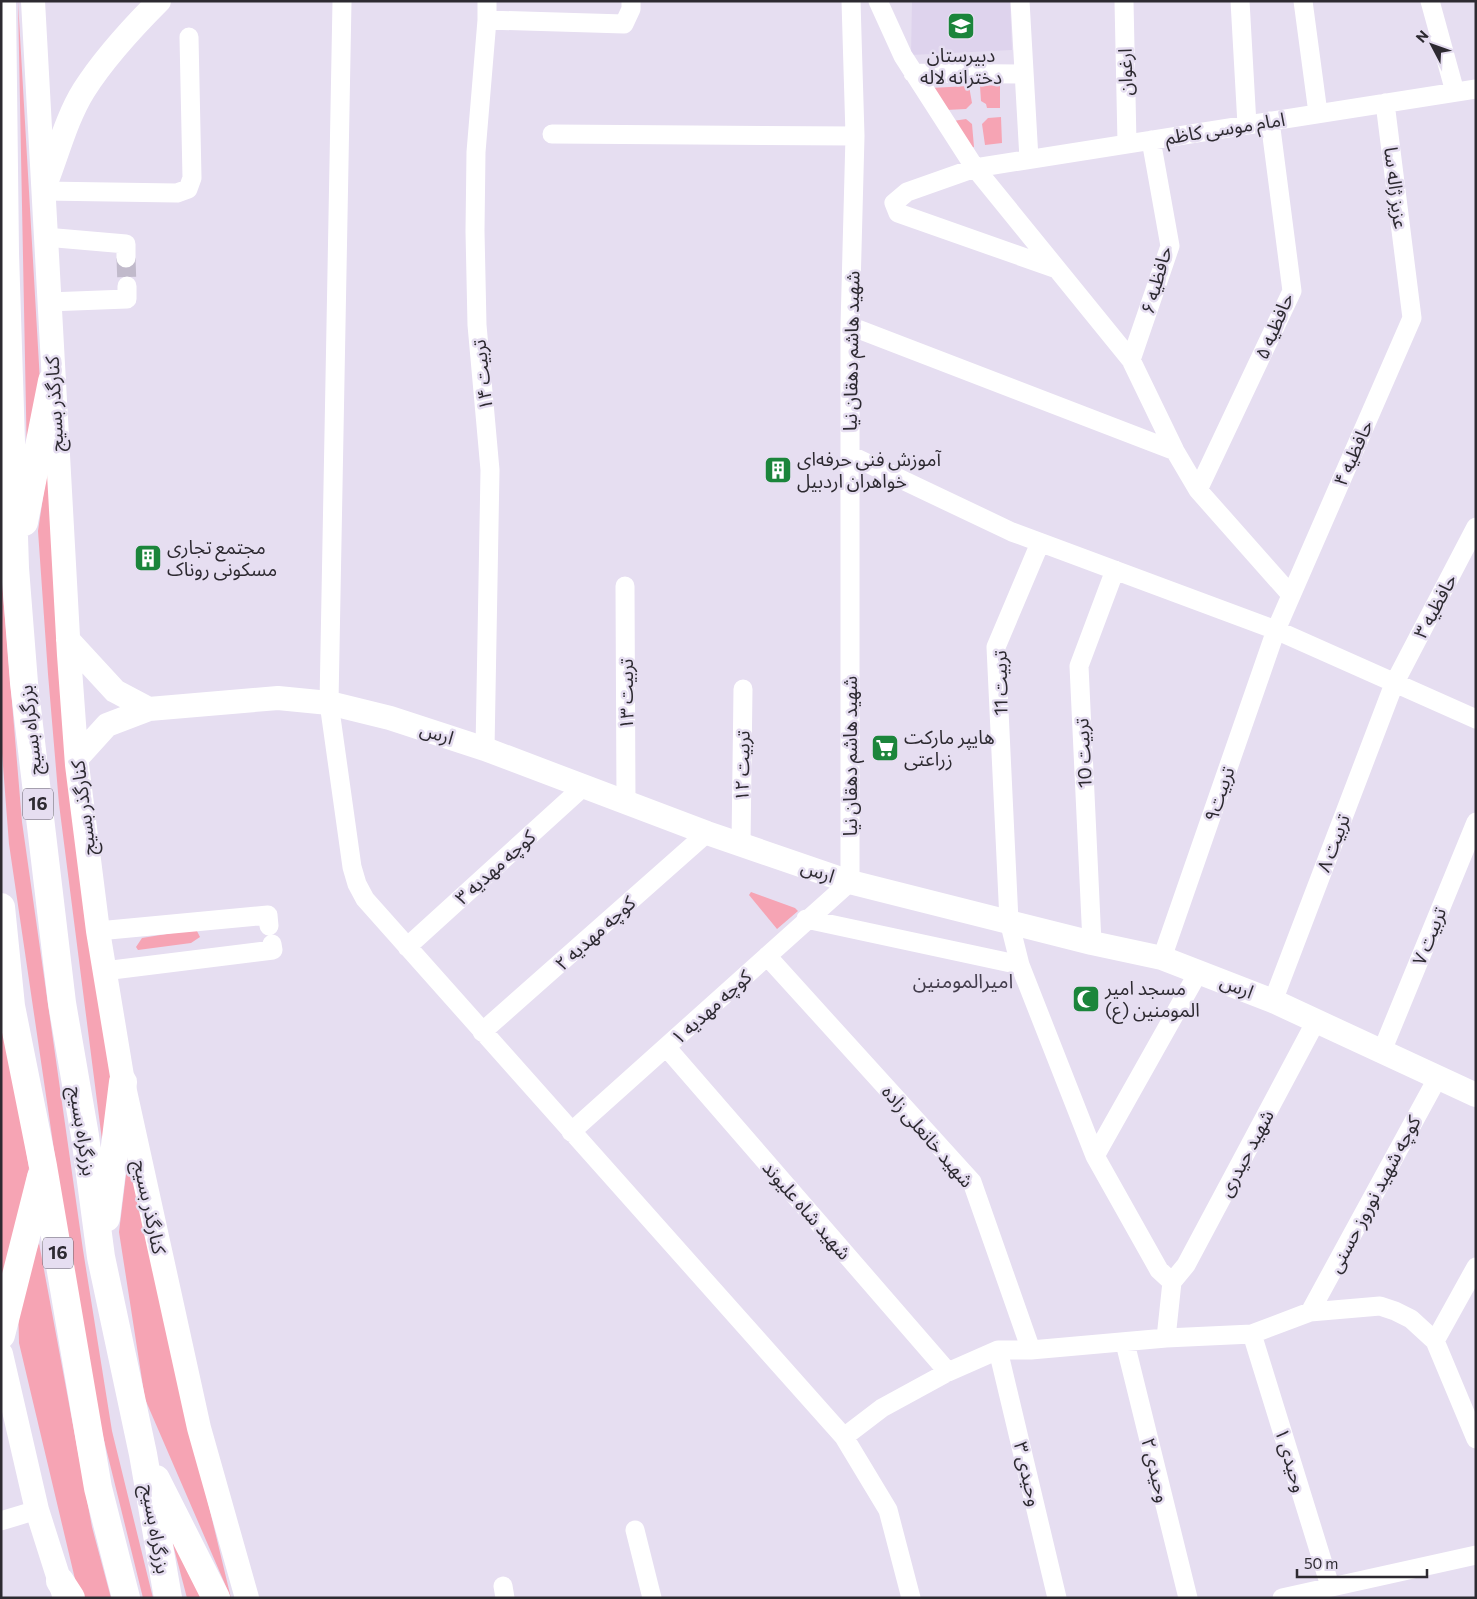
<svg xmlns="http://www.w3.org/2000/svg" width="1477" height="1599" font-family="Commissioner,'Noto Sans Arabic',sans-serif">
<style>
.built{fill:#ded3ed}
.green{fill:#f6a4b4}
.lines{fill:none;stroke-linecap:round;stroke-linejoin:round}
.minor-tunnel{stroke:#c1bacb;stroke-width:19;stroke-dasharray:19 9;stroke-linecap:butt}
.minor{stroke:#fff;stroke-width:19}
.major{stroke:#fff;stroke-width:24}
.highway{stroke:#fff;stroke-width:28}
.labels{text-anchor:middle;stroke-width:5;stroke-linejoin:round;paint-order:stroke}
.shield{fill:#e6def1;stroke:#64606b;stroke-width:1}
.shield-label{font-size:18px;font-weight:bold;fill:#2d2a31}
.poi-label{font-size:19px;fill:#2d2a31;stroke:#e6def1;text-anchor:start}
.street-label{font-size:19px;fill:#2d2a31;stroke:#e6def1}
.neighbourhood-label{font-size:20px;fill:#443e4d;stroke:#e6def1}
</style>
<rect width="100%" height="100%" fill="#e6def1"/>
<path class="built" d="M 912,1 L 1010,1 L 1012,50 L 911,55 Z"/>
<path class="green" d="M 18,1 L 40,382 L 27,461 Z
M 1000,85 L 1000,108 L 987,108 L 986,104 L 981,101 L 980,86 Z
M 969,86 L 972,103 L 966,109 L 946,110 L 930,88 Z
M 1001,117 L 1002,143 L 985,145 L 982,124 L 988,118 Z
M 966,119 L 972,124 L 974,147 L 971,148 L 953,121 Z
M 48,464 L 115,1081 L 103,1148 L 59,804 L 48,674 L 38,531 Z
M 1,570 L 22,822 L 83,1250 L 112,1431 L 153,1598 L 143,1598 L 102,1432 L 68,1245 L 9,844 L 1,740 Z
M 751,892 L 795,908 L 798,911 L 777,929 L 749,895 Z
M 191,930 L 197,931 L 200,937 L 191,943 L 138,950 L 136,947 L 142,938 Z
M 1,998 L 29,1168 L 4,1279 L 1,1265 Z
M 129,1150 L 165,1324 L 231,1598 L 145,1399 L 119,1232 Z
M 39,1243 L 92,1527 L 111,1598 L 81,1598 L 79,1596 L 19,1343 L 18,1301 Z
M 166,1518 L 203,1598 L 187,1598 Z"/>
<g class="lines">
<path class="minor-tunnel" d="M 126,258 L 127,286"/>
<path class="minor" d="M 342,1 L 329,703 L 352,867 L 357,884 L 365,899 L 844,1437 L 882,1408 L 948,1372 L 998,1350 L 1031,1350 L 1166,1338 L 1252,1334 L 1310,1312 L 1380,1306 L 1395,1311 L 1411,1319 L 1435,1341 L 1476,1439
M 878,1 L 903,56 L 975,168 L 1131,360 L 1175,451 L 1198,490 L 1291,595
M 1020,1 L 1029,159
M 1124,1 L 1127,143
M 1240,1 L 1247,125
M 1303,1 L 1318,113
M 1430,1 L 1455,92
M 487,20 L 624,24 L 631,9 L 631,1
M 913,73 L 1024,74
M 552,134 L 855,136
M 43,191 L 177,193 L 188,189 L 192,178 L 189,37
M 45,237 L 126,244 L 126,258
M 1057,269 L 898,213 L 894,203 L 907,192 L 975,168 L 1476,89
M 48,302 L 127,299 L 127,286
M 850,326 L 1175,451
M 1131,360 L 1170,246 L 1151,140
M 850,455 L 1012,532 L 1276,630 L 1476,719
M 1198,490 L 1292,291 L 1270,121
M 1040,543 L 996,647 L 1009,921 L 1020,965 L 1095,1156 L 1159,1270 L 1172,1282
M 625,586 L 626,803
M 485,749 L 490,470 L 477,325 L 475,231 L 476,152 L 487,20 L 487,1
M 741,844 L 743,689
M 806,919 L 1020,965
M 98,931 L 268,915 L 269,926
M 1092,943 L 1079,666 L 1115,570
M 407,947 L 583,787
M 767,956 L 972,1182 L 1031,1350
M 1162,958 L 1276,630 L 1412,318 L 1385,103
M 104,971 L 273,950 L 272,944
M 1273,1001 L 1394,684 L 1476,527
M 482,1032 L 707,833
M 667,1048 L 948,1372
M 1382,1051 L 1476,822
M 571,1132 L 850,882 L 850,326 L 855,136 L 851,1
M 1095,1156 L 1199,971
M 1172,1282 L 1186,1265 L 1316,1021
M 1310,1312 L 1438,1077
M 1252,1334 L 1330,1586
M 1166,1338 L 1172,1282
M 1435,1341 L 1476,1267
M 1125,1343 L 1188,1598
M 998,1350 L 1057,1598
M 844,1437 L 888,1510 L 911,1598
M 1,1521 L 37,1510
M 635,1530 L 652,1598
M 503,1586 L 505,1598
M 1282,1598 L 1476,1555"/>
<path class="major" d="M 33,1 L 69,655 L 77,765 L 98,931 L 123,1082 L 199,1428 L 247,1598
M 46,183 C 58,152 67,117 84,90 C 105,57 132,28 159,1
M 68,640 L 115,691 L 149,709
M 77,758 L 107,725 L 149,709 L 278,698 L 329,703 L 390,718 L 485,749 L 707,833 L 850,882 L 1092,943 L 1162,958 L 1273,1001 L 1476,1095
M 1,1354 L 37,1510 L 65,1598"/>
<path class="highway" d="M 2,1 L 5,253 L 15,568 L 24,683 L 62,1003 L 85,1136 L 101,1257 L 143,1454 L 168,1598
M 24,522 L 52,381
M 1,907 L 11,1006 L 43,1166 L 98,1488 L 126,1598
M 106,1218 L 123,1082
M 1,1335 L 41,1177
M 156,1479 L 216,1598
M 60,1581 L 71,1598"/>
</g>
<defs>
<g id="school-square" transform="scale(1.4375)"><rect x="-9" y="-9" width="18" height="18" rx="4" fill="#1b853b" stroke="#e6def1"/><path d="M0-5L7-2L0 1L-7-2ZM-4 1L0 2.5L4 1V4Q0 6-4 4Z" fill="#fff"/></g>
<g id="building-square" transform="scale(1.4375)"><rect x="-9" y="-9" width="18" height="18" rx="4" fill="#1b853b" stroke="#e6def1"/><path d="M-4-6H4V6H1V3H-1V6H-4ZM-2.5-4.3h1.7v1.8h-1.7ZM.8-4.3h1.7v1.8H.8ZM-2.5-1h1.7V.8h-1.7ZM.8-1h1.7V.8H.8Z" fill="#fff"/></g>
<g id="supermarket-square" transform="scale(1.4375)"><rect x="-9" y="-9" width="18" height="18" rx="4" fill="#1b853b" stroke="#e6def1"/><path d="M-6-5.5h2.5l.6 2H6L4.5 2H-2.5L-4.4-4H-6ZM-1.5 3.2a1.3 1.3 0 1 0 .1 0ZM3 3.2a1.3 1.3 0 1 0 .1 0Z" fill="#fff"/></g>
<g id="mosque-square" transform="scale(1.4375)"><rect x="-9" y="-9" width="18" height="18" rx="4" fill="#1b853b" stroke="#e6def1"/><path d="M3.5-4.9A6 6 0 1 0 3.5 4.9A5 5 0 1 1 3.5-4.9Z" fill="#fff"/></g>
</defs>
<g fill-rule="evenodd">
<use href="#school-square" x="961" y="26"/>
<use href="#building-square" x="778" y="470"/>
<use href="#building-square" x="148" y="558"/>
<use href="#supermarket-square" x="885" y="748"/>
<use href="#mosque-square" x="1086" y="999"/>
</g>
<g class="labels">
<g class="shield">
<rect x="23" y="788.5" width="30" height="31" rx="4"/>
<rect x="43" y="1237.5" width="30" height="31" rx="4"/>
</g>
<g class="shield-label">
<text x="38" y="810">16</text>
<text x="58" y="1259">16</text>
</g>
<g class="poi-label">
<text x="961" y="62" text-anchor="middle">دبیرستان<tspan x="961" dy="22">دخترانه لاله</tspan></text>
<text x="797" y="466">آموزش فنی حرفه‌ای<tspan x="797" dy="22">خواهران اردبیل</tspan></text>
<text x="167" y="554">مجتمع تجاری<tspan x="167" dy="22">مسکونی روناک</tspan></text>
<text x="904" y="744">هایپر مارکت<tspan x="904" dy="22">زراعتی</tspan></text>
<text x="1105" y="995">مسجد امیر<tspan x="1105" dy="22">المومنین (ع)</tspan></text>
</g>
<g class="street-label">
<text transform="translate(1125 72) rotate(-91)" y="7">ارغوان</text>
<text transform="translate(1225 128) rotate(-9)" y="7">امام موسی کاظم</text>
<text transform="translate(1396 188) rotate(83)" y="7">عزیز ژاله سا</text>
<text transform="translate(1156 280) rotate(-74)" y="7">حافظیه ۶</text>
<text transform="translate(1274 326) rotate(-67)" y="7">حافظیه ۵</text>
<text transform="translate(851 351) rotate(-89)" y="7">شهید هاشم دهقان نیا</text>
<text transform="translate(482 375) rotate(-96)" y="7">تربیت ۱۴</text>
<text transform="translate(54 404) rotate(-93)" y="7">کنارگذر بسیج</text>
<text transform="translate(1353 453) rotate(-66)" y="7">حافظیه ۴</text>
<text transform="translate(1435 606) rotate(-62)" y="7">حافظیه ۳</text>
<text transform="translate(1000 683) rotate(-91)" y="7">تربیت 11</text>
<text transform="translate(626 694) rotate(-90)" y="7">تربیت ۱۳</text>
<text transform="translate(30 730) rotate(-96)" y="7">بزرگراه بسیج</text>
<text transform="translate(437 733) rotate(18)" y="7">ارس</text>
<text transform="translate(1083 753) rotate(-93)" y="7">تربیت 10</text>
<text transform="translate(850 756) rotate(-90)" y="7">شهید هاشم دهقان نیا</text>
<text transform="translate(742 766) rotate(-89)" y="7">تربیت ۱۲</text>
<text transform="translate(1219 794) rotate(-71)" y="7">تربیت۹</text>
<text transform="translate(83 808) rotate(-97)" y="7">کنارگذر بسیج</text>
<text transform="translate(1333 843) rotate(-69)" y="7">تربیت ۸</text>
<text transform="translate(495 867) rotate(-42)" y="7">کوچه مهدیه ۳</text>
<text transform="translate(818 871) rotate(19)" y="7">ارس</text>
<text transform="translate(595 933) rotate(-42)" y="7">کوچه مهدیه ۲</text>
<text transform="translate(1429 936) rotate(-68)" y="7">تربیت ۷</text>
<text transform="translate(1237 986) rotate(22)" y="7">ارس</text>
<text transform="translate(711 1007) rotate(-42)" y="7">کوچه مهدیه ۱</text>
<text transform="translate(83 1131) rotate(81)" y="7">بزرگراه بسیج</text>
<text transform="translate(928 1136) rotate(49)" y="7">شهید خانعلی زاده</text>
<text transform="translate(1246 1153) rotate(-62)" y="7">شهید حیدری</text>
<text transform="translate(1374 1194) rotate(-62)" y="7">کوچه شهید نوروز حسنی</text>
<text transform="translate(150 1207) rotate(78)" y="7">کنارگذر بسیج</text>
<text transform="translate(807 1210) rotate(49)" y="7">شهید شاه علیوند</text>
<text transform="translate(1291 1460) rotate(73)" y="7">وحیدی ۱</text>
<text transform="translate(1156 1470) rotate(76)" y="7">وحیدی ۲</text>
<text transform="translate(1028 1474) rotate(77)" y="7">وحیدی ۳</text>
<text transform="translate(156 1529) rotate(80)" y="7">بزرگراه بسیج</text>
</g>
<g class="neighbourhood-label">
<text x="963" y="988">امیرالمومنین</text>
</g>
</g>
<rect width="1477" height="1599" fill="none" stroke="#2d2a31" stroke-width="5"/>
<g transform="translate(1432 45) rotate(311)" stroke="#e6def1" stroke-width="4" paint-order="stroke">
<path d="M0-4L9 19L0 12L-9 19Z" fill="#2d2a31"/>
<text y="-8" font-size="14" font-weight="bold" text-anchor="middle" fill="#2d2a31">N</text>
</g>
<path d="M1297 1569v8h130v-8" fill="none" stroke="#2d2a31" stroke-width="2.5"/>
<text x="1304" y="1569" font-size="15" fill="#2d2a31" stroke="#e6def1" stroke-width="4" paint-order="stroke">50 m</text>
</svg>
